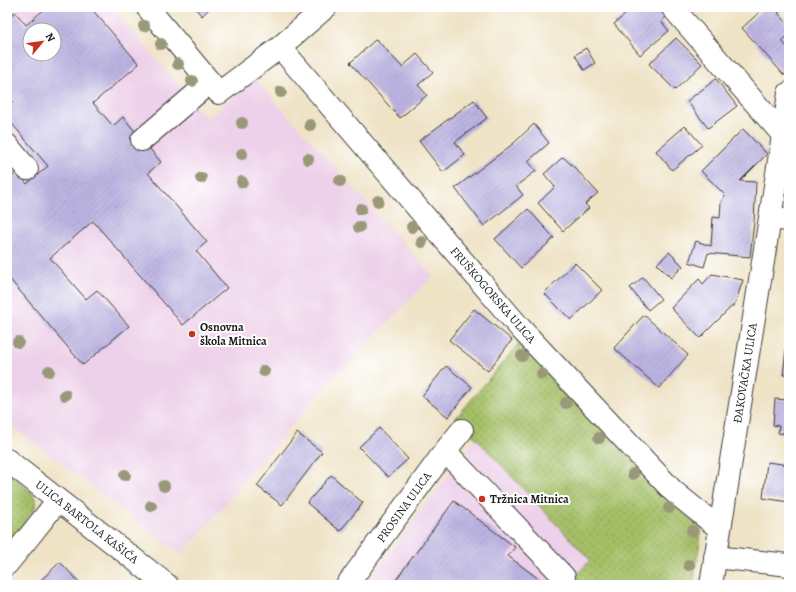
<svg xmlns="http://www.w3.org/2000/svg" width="796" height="592" font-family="Alegreya,serif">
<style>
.built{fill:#edd0e9;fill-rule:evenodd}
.park{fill:url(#park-dots);stroke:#606e41}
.building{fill:url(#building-hatch);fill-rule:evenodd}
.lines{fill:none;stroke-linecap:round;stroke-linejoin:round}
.minor-casing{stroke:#3c3a36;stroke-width:24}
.minor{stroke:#fff;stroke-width:22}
.tree{fill:#999979}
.poi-dot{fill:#c8321e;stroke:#fff;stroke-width:1.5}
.labels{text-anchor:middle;stroke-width:4;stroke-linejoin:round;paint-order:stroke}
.street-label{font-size:12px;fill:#1c1c1c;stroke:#fff}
.poi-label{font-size:12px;font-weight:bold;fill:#1c1c1c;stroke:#fff;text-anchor:start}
</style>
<defs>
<pattern id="park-dots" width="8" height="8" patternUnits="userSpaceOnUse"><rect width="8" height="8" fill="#a4bf66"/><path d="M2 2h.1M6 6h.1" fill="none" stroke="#859a53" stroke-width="1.8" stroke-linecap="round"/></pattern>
<pattern id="building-hatch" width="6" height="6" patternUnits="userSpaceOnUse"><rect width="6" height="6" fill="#bcb4e2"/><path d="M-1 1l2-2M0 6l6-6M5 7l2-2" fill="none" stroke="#a19ac1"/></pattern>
</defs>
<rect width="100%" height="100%" fill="#fff"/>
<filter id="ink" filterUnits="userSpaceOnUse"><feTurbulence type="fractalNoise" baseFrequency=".025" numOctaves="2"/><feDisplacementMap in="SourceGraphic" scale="8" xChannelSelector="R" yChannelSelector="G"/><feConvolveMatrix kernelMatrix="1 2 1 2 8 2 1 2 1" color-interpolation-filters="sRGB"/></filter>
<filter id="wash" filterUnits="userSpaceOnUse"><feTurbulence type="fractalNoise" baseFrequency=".012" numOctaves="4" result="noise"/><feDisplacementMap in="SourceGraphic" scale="16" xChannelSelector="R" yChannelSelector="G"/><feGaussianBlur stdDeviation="0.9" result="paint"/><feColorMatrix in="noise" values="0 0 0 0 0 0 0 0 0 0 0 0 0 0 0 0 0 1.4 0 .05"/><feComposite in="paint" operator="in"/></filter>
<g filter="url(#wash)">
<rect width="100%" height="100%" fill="#efe3c6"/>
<path class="built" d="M 7,7 L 112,7 L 207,119 L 255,79 L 433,276 L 320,392 L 182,555 L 7,422 ZM 30,30 L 54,30 L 54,54 L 30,54 Z
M 476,438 L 590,560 L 568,585 L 365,585 Z"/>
<path class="park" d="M 520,342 L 684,513 L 702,529 L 693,585 L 568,585 L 590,560 L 476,438 L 455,419 Z
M 7,471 L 32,493 L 36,501 L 35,508 L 7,548 Z"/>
<g id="blocks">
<path class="building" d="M 47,7 L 90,7 L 139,64 L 93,103 L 113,126 L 123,117 L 161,162 L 148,173 L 207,242 L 196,251 L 227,288 L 183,325 L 93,221 L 50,258 L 86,299 L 97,290 L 129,326 L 83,365 L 7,276 L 7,180 L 17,172 L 27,184 L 48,166 L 7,118 L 7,106 L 13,101 L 7,95 L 7,19 L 15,12 L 26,25 ZM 30,30 L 54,30 L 54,54 L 30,54 Z
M 194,7 L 211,7 L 202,16 Z
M 634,7 L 657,7 L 666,17 L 661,21 L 669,31 L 640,55 L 614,24 Z
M 765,7 L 784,7 L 778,13 L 789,25 L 789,35 L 782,41 L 789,49 L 789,71 L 784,75 L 742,28 Z
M 676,38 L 702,64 L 675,90 L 649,64 Z
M 376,39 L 402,67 L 417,54 L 433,72 L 418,85 L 427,95 L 400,118 L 350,63 Z
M 586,48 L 595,63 L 584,70 L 575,55 Z
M 716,79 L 737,106 L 708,128 L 687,101 Z
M 474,100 L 487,118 L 455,142 L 465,155 L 443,172 L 419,141 Z
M 534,124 L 549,143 L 528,161 L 536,171 L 516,186 L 523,195 L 484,226 L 455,188 L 514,143 Z
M 685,126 L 702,145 L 672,170 L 656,151 Z
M 743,129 L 767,154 L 740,181 L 756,182 L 754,222 L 750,257 L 708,253 L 704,267 L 689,262 L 696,241 L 711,246 L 713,217 L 720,218 L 721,202 L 725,195 L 701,171 Z
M 563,157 L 575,168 L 598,193 L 585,204 L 589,208 L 563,231 L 538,203 L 555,187 L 544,174 Z
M 528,209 L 554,238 L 521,268 L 495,239 Z
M 669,252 L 683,266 L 671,278 L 657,264 Z
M 575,263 L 602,290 L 571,320 L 544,293 Z
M 712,274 L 743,280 L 735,304 L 729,309 L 700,338 L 671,308 L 699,279 L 703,284 Z
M 643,277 L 661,299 L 648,310 L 630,288 Z
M 474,309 L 512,340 L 488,371 L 449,340 Z
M 644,315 L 688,355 L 659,388 L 614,348 Z
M 788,332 L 789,332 L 789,375 L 783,375 Z
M 446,366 L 472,387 L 448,417 L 422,396 Z
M 775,399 L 789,400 L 789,434 L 778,433 L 779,426 L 773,425 Z
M 379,428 L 408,459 L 388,477 L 359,447 Z
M 297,433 L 322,452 L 282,505 L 257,486 Z
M 767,462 L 789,465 L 789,502 L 763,498 Z
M 331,475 L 363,503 L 340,531 L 307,503 Z
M 454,501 L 515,547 L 508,556 L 547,585 L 392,585 Z
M 60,562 L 82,585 L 36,585 Z"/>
</g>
</g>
<g filter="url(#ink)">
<use href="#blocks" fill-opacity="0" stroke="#3c3a36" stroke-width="1"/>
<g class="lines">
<g class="minor-casing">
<path id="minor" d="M 147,7 L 219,93 L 280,47 L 326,7
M 672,7 L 783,135 L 770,218 L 711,585
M 280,47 L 521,329 L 673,491 L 720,529
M 783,135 L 789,93
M 142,140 L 210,82
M 7,145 L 27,169
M 770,218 L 789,220
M 445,451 L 564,577
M 7,460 L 167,585
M 715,557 L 789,565
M 7,564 L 36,528 L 58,500
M 347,585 L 445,451 L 462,430"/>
</g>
<use href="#minor" class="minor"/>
</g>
<g class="tree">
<circle cx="144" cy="26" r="6"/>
<circle cx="161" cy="44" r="6"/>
<circle cx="178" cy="64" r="6"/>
<circle cx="192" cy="81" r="6"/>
<circle cx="281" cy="92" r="6"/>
<circle cx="242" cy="123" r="6"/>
<circle cx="310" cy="125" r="6"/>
<circle cx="242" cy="154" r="6"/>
<circle cx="308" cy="159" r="6"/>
<circle cx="201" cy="178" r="6"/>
<circle cx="340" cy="181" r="6"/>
<circle cx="242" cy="182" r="6"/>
<circle cx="378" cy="201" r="6"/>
<circle cx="361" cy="209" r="6"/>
<circle cx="359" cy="227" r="6"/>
<circle cx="412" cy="227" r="6"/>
<circle cx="422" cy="242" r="6"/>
<circle cx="18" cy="342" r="6"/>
<circle cx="522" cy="356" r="6"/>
<circle cx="49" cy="371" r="6"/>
<circle cx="264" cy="371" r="6"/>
<circle cx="542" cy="374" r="6"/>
<circle cx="65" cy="395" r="6"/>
<circle cx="566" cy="403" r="6"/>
<circle cx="599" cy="438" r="6"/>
<circle cx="633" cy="474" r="6"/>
<circle cx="125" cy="475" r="6"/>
<circle cx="164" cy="486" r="6"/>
<circle cx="151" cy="506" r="6"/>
<circle cx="669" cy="508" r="6"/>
<circle cx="692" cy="531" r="6"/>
<circle cx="689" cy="565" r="6"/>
</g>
</g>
<g class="poi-dot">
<circle cx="192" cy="334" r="4"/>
<circle cx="482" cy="499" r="4"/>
</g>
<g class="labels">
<g class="street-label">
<text transform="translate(493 295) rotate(49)" y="4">FRUŠKOGORSKA ULICA</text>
<text transform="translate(745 373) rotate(-81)" y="4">ĐAKOVAČKA ULICA</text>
<text transform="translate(404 507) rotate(-54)" y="4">PROSINA ULICA</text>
<text transform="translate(87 522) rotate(38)" y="4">ULICA BARTOLA KAŠIĆA</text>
</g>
<g class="poi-label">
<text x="200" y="331">Osnovna<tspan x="200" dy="14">škola Mitnica</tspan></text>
<text x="490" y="503">Tržnica Mitnica</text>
</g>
</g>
<rect width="796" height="592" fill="none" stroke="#fff" stroke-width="24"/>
<g transform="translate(42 42) rotate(61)"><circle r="19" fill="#ffffff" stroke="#a4a4a4"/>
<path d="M0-3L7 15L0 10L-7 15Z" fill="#c8321e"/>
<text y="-6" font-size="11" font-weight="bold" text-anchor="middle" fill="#1c1c1c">N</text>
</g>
</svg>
